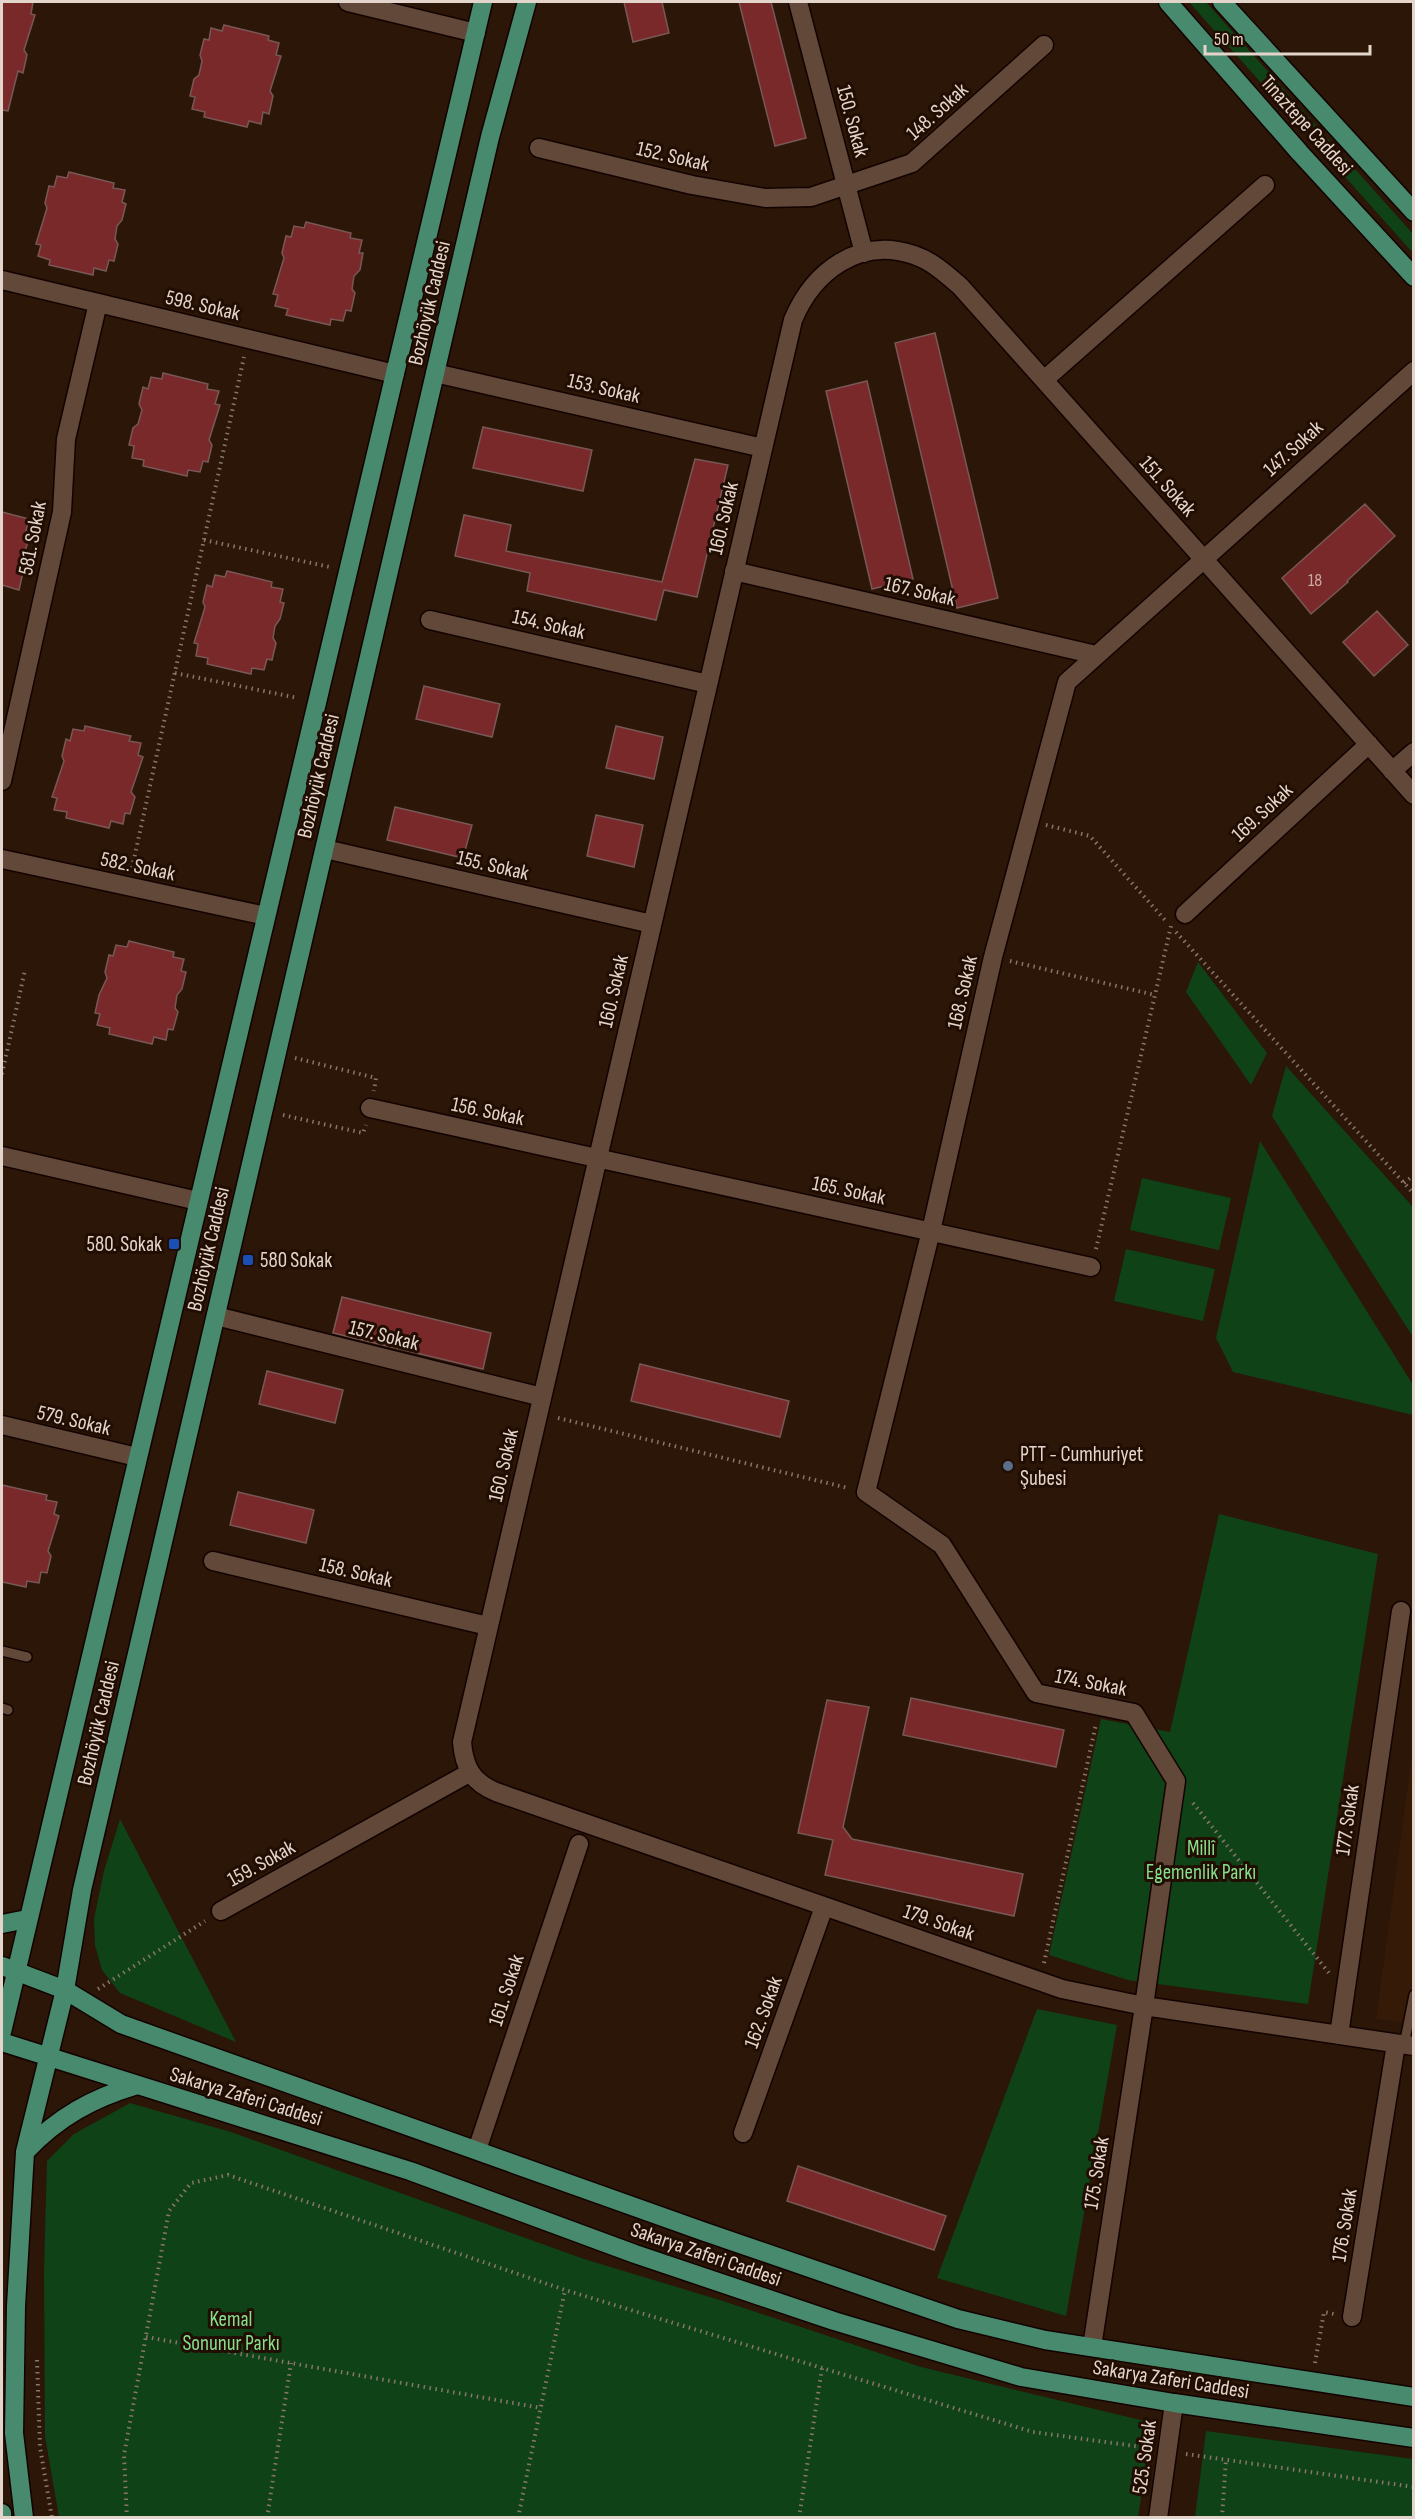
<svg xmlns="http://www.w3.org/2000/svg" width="1415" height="2519" font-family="'Sofia Sans Condensed',sans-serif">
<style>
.built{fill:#341a07}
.green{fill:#0f4217}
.building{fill:#7a292b;stroke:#785856;stroke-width:1.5}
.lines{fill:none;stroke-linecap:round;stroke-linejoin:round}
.lane-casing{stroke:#130300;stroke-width:12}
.street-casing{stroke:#130300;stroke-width:21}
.primary-casing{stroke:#130300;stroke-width:21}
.path{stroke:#88766a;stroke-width:4;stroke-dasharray:1.5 4.5;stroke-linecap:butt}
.lane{stroke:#614839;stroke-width:9}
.street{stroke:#614839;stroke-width:18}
.primary{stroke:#488a6e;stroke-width:18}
.transit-dot{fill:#1a4fb4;stroke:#210d02;stroke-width:2}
.service-dot{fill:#5c6f8a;stroke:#210d02;stroke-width:2}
.labels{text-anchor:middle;stroke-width:6;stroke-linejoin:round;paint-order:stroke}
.number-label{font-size:18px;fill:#caaaa4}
.street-label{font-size:21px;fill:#e4d5cc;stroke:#210d02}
.poi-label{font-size:21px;fill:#e4d5cc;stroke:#210d02;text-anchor:start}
.park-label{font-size:21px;fill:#86df8d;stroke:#210d02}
</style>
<rect width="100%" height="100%" fill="#2b1608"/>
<path class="built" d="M 1413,1747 L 1413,2024 L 1376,2019 Z"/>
<path class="green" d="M 1189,2 L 1206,2 L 1413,234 L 1413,253 Z
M 1198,962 L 1267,1053 L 1251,1085 L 1186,992 Z
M 1286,1066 L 1413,1207 L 1413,1337 L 1272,1116 Z
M 1260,1141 L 1413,1385 L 1413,1415 L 1233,1372 L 1216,1338 Z
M 1142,1178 L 1231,1198 L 1219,1250 L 1130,1230 Z
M 1126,1249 L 1215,1269 L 1203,1321 L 1114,1301 Z
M 1219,1514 L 1378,1554 L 1308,2004 L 1128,1980 L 1049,1955 L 1101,1719 L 1170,1732 Z
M 120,1819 L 236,2042 L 120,1993 L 102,1970 L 95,1945 L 94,1919 L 104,1871 Z
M 1037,2009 L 1117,2025 L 1066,2316 L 937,2278 Z
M 130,2103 L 231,2132 L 584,2259 L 723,2301 L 921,2367 L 1153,2423 L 1138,2517 L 59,2517 L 45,2436 L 44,2272 L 47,2161 L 74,2134 Z
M 1206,2431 L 1413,2459 L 1413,2517 L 1195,2517 Z"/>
<path class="building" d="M 2,2 L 33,2 L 31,14 L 35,15 L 24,50 L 27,55 L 23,73 L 18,71 L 8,111 L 2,110 Z
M 624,2 L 662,2 L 669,33 L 633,42 Z
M 739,2 L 771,2 L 806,138 L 775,146 Z
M 224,25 L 269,36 L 268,40 L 279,43 L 276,55 L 281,56 L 270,91 L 273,96 L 269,114 L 263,112 L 261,124 L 249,121 L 247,127 L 204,117 L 205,112 L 192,109 L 195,97 L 190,96 L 194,79 L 199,75 L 202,61 L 200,55 L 204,39 L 209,40 L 211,28 L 222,31 Z
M 69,172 L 114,183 L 113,188 L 125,190 L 122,202 L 126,204 L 122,220 L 117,226 L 115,239 L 118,244 L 114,261 L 109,260 L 106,271 L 94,268 L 93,275 L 49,265 L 50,260 L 38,256 L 41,245 L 36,244 L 47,208 L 45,203 L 49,186 L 54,187 L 57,176 L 67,178 Z
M 306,222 L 351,233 L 350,238 L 362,240 L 359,253 L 363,253 L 360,270 L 354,276 L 352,289 L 355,293 L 351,311 L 346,310 L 343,321 L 331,319 L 330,325 L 286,315 L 288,309 L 275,306 L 278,295 L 273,294 L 284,258 L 282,253 L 286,236 L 291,237 L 294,226 L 304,228 Z
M 935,333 L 998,598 L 957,608 L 895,343 Z
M 163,373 L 208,384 L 207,389 L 219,391 L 215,404 L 220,405 L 209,440 L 212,445 L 208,462 L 203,461 L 200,472 L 188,470 L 187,476 L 143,466 L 144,460 L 132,458 L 134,446 L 129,445 L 133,428 L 138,424 L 142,410 L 139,404 L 143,387 L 148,389 L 151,377 L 162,379 Z
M 867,381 L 913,579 L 872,589 L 826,391 Z
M 483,427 L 592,450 L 583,491 L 473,468 Z
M 695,459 L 728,465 L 697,597 L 664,590 L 656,620 L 527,591 L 530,573 L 455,556 L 464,515 L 511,525 L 506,551 L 662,582 Z
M 1365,504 L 1395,536 L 1347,581 L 1348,582 L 1311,614 L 1282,578 Z
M 2,512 L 29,519 L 26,531 L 31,532 L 20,567 L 23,572 L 19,590 L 2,585 Z
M 227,571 L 272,582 L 271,587 L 283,589 L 280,602 L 284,603 L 280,619 L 275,626 L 273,638 L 276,643 L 272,660 L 267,659 L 264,670 L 252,668 L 251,674 L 207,664 L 208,658 L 196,656 L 198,644 L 194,643 L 205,607 L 203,602 L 207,585 L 212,587 L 215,575 L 225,577 Z
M 1377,611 L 1408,645 L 1374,676 L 1343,642 Z
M 424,686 L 500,704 L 492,737 L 416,719 Z
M 85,726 L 131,736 L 129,741 L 141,743 L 138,755 L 143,757 L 131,792 L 135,797 L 130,814 L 125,813 L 123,824 L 111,821 L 109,828 L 66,818 L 67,812 L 54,810 L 57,798 L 52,797 L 64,761 L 62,756 L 66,739 L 70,741 L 73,729 L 84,731 Z
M 616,726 L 663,737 L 654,779 L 606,768 Z
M 395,807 L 472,825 L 463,858 L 387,840 Z
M 596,815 L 643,825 L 634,867 L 587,856 Z
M 129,941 L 174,952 L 173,957 L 184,959 L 181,971 L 186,972 L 182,989 L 177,995 L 175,1008 L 178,1012 L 173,1030 L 168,1029 L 166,1040 L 154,1037 L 152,1044 L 109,1034 L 110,1028 L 97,1025 L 100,1014 L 95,1013 L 99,995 L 107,978 L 105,972 L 109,955 L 113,956 L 116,945 L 127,947 Z
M 342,1297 L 491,1333 L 483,1369 L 333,1333 Z
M 640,1364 L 789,1401 L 780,1437 L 631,1401 Z
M 267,1371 L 343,1390 L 335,1423 L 259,1404 Z
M 2,1485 L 47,1495 L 46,1500 L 57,1502 L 54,1514 L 59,1516 L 48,1551 L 51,1556 L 47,1573 L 41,1572 L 39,1583 L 27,1581 L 26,1587 L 2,1582 Z
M 238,1492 L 314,1510 L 306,1543 L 230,1525 Z
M 911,1698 L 1064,1730 L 1056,1767 L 903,1735 Z
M 827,1700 L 869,1707 L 843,1827 L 852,1839 L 1023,1874 L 1014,1916 L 825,1875 L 833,1840 L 798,1833 Z
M 798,2166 L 946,2216 L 934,2250 L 787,2201 Z"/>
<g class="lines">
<g class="lane-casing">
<path id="lane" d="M 2,1651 L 27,1657
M 2,1708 L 8,1710
M 1404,2045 L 1414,1995"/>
</g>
<g class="street-casing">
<path id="street" d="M 348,2 L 476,33
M 798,2 L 864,253
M 539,148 L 692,185 L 765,198 L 811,197 L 912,163 L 1044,45
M 2,280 L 395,374
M 435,373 L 763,448
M 1044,380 L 1265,185
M 734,571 L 1096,655
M 430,620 L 708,684
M 1392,771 L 1414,752
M 2,781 L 62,512 L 66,439 L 98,303
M 1414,795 L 960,286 C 946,274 932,261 914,255 C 859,236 813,272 793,320 L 462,1742 C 464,1767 472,1782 496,1792 L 1062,1989 L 1144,2006 L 1414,2046
M 325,849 L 652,924
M 2,859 L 266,916
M 1185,914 L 1369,744
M 370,1108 L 1091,1267
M 2,1156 L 198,1201
M 216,1316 L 542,1397
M 2,1425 L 137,1457
M 213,1561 L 488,1626
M 221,1911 L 469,1773
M 1339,2035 L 1401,1611
M 743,2133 L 824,1907
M 477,2150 L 579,1844
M 1352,2317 L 1396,2044
M 1092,2347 L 1144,2006 L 1176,1781 L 1134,1713 L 1036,1693 L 942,1545 L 866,1492 L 931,1231 L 993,957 L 1067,682 L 1414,371
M 1158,2518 L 1174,2403"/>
</g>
<g class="primary-casing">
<path id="primary" d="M 1168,2 L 1300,153 L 1414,277
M 1222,2 L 1414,212
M 2,1924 L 27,1919
M 2,1966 L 65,1990 L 121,2024 L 705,2232 L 958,2319 L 1045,2340 L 1414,2397
M 2,2032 L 483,2
M 2,2042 L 410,2171 L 635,2254 L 834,2321 L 1021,2377 L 1174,2403 L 1414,2438
M 26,2151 C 58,2117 93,2098 137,2085
M 2,2513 L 2,2518
M 24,2518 L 14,2433 L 16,2306 L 25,2152 L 65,1990 L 82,1890 L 490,137 L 527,2"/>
</g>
<path class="path" d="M 204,540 L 330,567
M 175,673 L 298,698
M 1046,825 L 1090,836 L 1165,920
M 132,868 L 244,357
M 1176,932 L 1414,1194
M 1010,961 L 1155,995
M 295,1058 L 376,1078 L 374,1091
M 2,1074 L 25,970
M 283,1115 L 363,1133 L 366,1125
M 1404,1183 L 1414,1175
M 1096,1249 L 1171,926
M 558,1418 L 848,1488
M 1193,1803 L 1329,1973
M 1044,1963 L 1096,1724
M 98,1989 L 205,1921
M 146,2337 L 541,2408
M 37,2360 L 40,2447 L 52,2518
M 1315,2363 L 1324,2312 L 1334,2314
M 1186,2454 L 1414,2487
M 127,2518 L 124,2455 L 169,2211 L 191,2183 L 228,2175 L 565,2290 L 1033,2432 L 1149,2448
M 267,2518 L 291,2363
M 518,2518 L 565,2290
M 799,2518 L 822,2368
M 1222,2518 L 1226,2459"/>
<use href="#lane" class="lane"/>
<use href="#street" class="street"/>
<use href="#primary" class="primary"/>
</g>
<g class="transit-dot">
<rect x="168" y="1238" width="12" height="12" rx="3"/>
<rect x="242" y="1254" width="12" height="12" rx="3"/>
</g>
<circle class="service-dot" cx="1008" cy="1466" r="6"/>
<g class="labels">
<g class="number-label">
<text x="1315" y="586">18</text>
</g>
<g class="street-label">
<text transform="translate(937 111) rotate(-42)" y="7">148. Sokak</text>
<text transform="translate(853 121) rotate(75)" y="7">150. Sokak</text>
<text transform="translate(1307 125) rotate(48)" y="7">Tınaztepe Caddesi</text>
<text transform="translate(673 156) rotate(13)" y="7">152. Sokak</text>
<text transform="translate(429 303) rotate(-77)" y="7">Bozhöyük Caddesi</text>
<text transform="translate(203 305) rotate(13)" y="7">598. Sokak</text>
<text transform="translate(604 388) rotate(13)" y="7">153. Sokak</text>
<text transform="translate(1293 448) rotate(-42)" y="7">147. Sokak</text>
<text transform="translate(1168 486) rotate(48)" y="7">151. Sokak</text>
<text transform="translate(723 518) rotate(-77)" y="7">160. Sokak</text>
<text transform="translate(32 538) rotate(-79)" y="7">581. Sokak</text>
<text transform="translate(920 591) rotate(13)" y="7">167. Sokak</text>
<text transform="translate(549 624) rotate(13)" y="7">154. Sokak</text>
<text transform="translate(318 776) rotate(-77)" y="7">Bozhöyük Caddesi</text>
<text transform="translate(1262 812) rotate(-43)" y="7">169. Sokak</text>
<text transform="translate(493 865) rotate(13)" y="7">155. Sokak</text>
<text transform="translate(138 866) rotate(12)" y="7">582. Sokak</text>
<text transform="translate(613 991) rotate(-77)" y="7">160. Sokak</text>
<text transform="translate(962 992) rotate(-77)" y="7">168. Sokak</text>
<text transform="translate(488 1111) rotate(12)" y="7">156. Sokak</text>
<text transform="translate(849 1190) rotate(12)" y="7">165. Sokak</text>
<text transform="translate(208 1249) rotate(-77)" y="7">Bozhöyük Caddesi</text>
<text transform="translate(384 1335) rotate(14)" y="7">157. Sokak</text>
<text transform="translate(74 1420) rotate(13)" y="7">579. Sokak</text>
<text transform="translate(503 1465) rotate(-77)" y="7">160. Sokak</text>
<text transform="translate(356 1572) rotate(13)" y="7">158. Sokak</text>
<text transform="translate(1091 1682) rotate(11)" y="7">174. Sokak</text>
<text transform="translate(98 1723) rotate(-77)" y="7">Bozhöyük Caddesi</text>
<text transform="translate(1347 1820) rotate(-82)" y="7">177. Sokak</text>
<text transform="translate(261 1863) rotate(-29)" y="7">159. Sokak</text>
<text transform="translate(939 1922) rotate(19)" y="7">179. Sokak</text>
<text transform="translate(506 1990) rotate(-72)" y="7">161. Sokak</text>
<text transform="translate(763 2012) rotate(-70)" y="7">162. Sokak</text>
<text transform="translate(246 2096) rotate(17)" y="7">Sakarya Zaferi Caddesi</text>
<text transform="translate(1096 2173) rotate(-81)" y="7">175. Sokak</text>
<text transform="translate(1344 2225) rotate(-81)" y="7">176. Sokak</text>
<text transform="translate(706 2254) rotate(19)" y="7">Sakarya Zaferi Caddesi</text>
<text transform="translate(1171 2379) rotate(9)" y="7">Sakarya Zaferi Caddesi</text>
<text transform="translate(1144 2457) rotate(-82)" y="7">525. Sokak</text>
</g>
<g class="poi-label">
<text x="162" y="1251" text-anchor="end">580. Sokak</text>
<text x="260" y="1267">580 Sokak</text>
<text x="1020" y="1461">PTT - Cumhuriyet<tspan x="1020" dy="24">Şubesi</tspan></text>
</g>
<g class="park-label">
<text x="1201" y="1855">Millî<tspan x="1201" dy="24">Egemenlik Parkı</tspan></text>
<text x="231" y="2326">Kemal<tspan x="231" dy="24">Sonunur Parkı</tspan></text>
</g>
</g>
<rect width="1415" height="2519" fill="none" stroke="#e4d5cc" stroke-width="6"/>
<path d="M1205 45v9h165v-9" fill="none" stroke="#e4d5cc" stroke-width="3"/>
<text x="1214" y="45" font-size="18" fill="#e4d5cc" stroke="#210d02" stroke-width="4.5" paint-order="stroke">50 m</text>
</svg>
